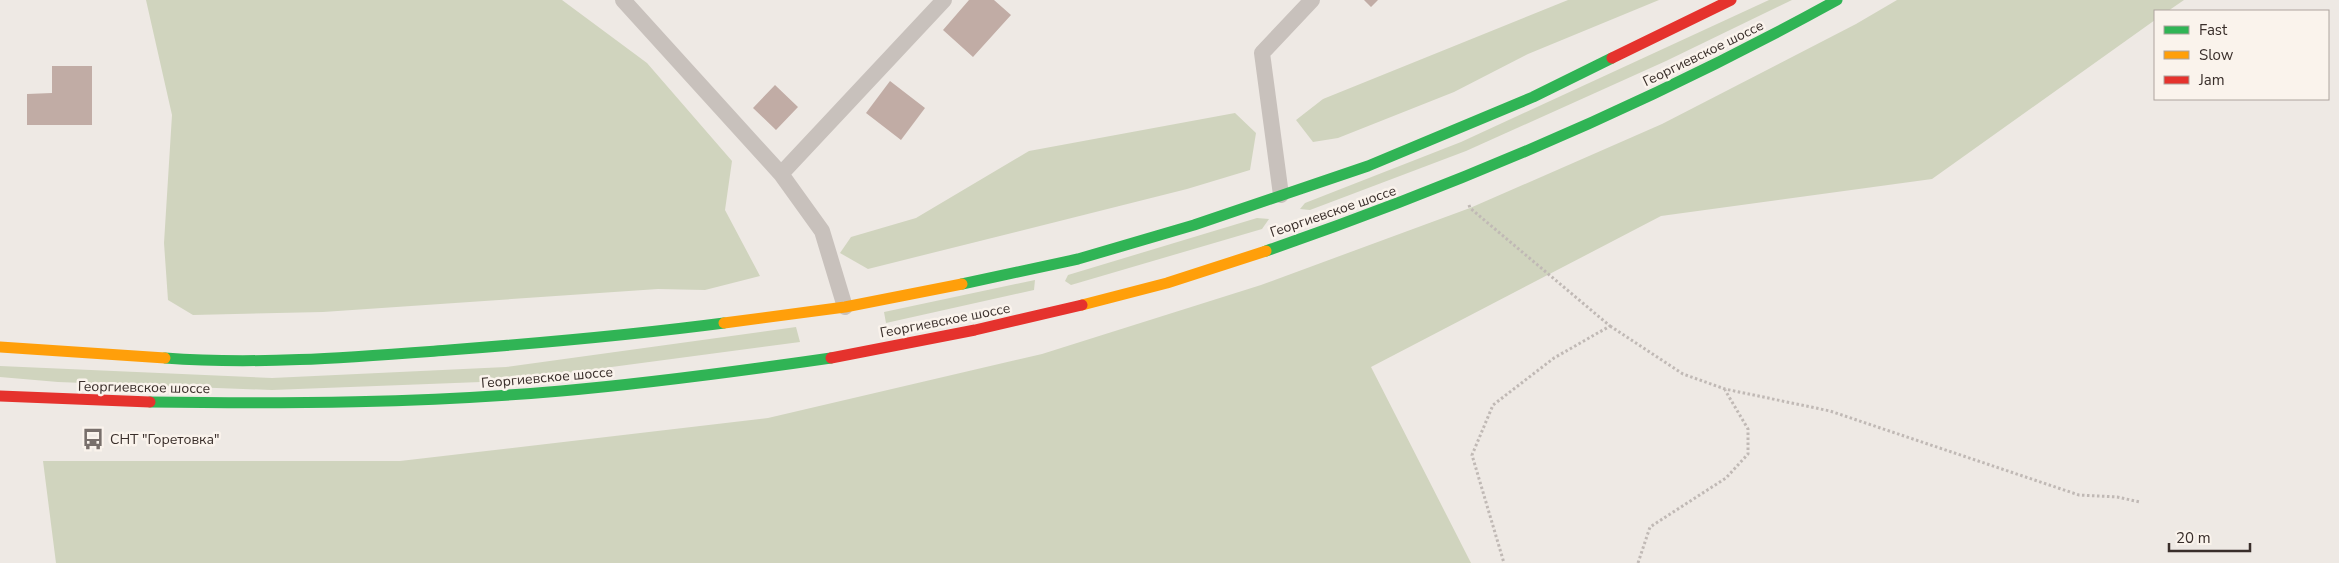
<svg xmlns="http://www.w3.org/2000/svg" width="2339" height="563" font-family="'Nunito Sans',sans-serif">
<style>
.green{fill:#d0d4be}
.building{fill:#c1aca5}
.lines{fill:none;stroke-linecap:round;stroke-linejoin:round}
.path{stroke:#c0b9b5;stroke-width:3;stroke-dasharray:2.5 2.5;stroke-linecap:butt}
.lane{stroke:#c8c1bc;stroke-width:16}
.fast{stroke:#30b455;stroke-width:11}
.slow{stroke:#ff9f0a;stroke-width:11}
.jam{stroke:#e5322d;stroke-width:11}
.labels{text-anchor:middle;stroke-width:5;stroke-linejoin:round;paint-order:stroke}
.street-label{font-size:14px;fill:#392e2a;stroke:#faf3ec}
.poi-label{font-size:14px;fill:#392e2a;stroke:#faf3ec;text-anchor:start}
</style>
<rect width="100%" height="100%" fill="#eee9e4"/>
<path class="green" d="M 146,0 L 562,0 L 647,63 L 732,161 L 725,210 L 760,276 L 705,290 L 658,289 L 323,312 L 193,315 L 168,300 L 164,243 L 172,115 Z
M 1568,0 L 1659,0 L 1528,54 L 1454,92 L 1338,138 L 1313,142 L 1296,120 L 1323,99 Z
M 1769,0 L 1792,0 L 1666,61 L 1466,151 L 1310,210 L 1300,209 L 1305,203 L 1461,142 Z
M 1897,0 L 2184,0 L 2168,11 L 2155,11 L 2155,20 L 1932,179 L 1661,216 L 1371,367 L 1471,563 L 56,563 L 43,461 L 400,461 L 768,418 L 1042,354 L 1261,285 L 1470,208 L 1662,124 L 1856,24 Z
M 1235,113 L 1256,133 L 1250,170 L 1187,189 L 868,269 L 840,253 L 851,237 L 916,218 L 1029,151 Z
M 1257,218 L 1269,219 L 1262,229 L 1071,285 L 1065,281 L 1068,275 Z
M 1035,280 L 1034,290 L 886,323 L 884,312 Z
M 796,327 L 800,342 L 507,381 L 272,390 L 58,382 L 0,377 L 0,366 L 272,378 L 506,367 Z"/>
<path class="building" d="M 969,0 L 994,0 L 1011,15 L 973,57 L 943,30 Z
M 1364,0 L 1378,0 L 1371,7 Z
M 52,66 L 92,66 L 92,125 L 27,125 L 27,94 L 52,93 Z
M 890,81 L 925,108 L 901,140 L 866,113 Z
M 775,85 L 798,107 L 776,130 L 753,108 Z"/>
<g class="lines">
<path class="path" d="M 1469,205 L 1470,208 L 1610,326 L 1554,358 L 1493,405 L 1472,455 L 1504,563
M 1610,326 L 1683,374 L 1725,389 L 1830,411 L 2079,495 L 2117,497 L 2140,502
M 1638,563 L 1650,527 L 1726,478 L 1748,454 L 1748,429 L 1725,390"/>
<path class="lane" d="M 623,0 L 781,174 L 822,231 L 845,307
M 781,174 L 944,0
M 1281,195 L 1262,53 L 1312,0"/>
<path class="fast" d="M 1266,251 C 1463,183 1654,101 1837,0
M 962,284 L 1078,259 L 1194,225 L 1368,166 L 1533,97 L 1612,58
M 165,358 C 259,365 355,357 449,350 C 541,343 632,335 724,323
M 150,402 C 287,404 424,403 561,391 C 651,383 741,371 831,358"/>
<path class="slow" d="M 1082,305 L 1167,283 L 1266,251
M 724,323 L 845,307 L 962,284
M 0,347 L 165,358"/>
<path class="jam" d="M 1612,58 L 1731,0
M 831,358 L 975,330 L 1082,305
M 0,396 L 150,402"/>
</g>
<defs>
<g id="bus-bare" transform="scale(1.725)"><path d="M-5-6H5V4H4V6H2V4H-2V6H-4V4H-5ZM-3.5-4V0h7V-4ZM-3.5 1.2v1.5H-2V1.2ZM2 1.2v1.5H3.5V1.2Z" fill="#786f6b" stroke="#faf3ec" stroke-width="2.5" paint-order="stroke"/></g>
</defs>
<g fill-rule="evenodd">
<use href="#bus-bare" x="93" y="439"/>
</g>
<g class="labels">
<g class="street-label">
<text transform="translate(1703 53) rotate(-26)" y="5">Георгиевское шоссе</text>
<text transform="translate(1333 211) rotate(-19)" y="5">Георгиевское шоссе</text>
<text transform="translate(945 320) rotate(-11)" y="5">Георгиевское шоссе</text>
<text transform="translate(547 377) rotate(-5)" y="5">Георгиевское шоссе</text>
<text transform="translate(144 387) rotate(1)" y="5">Георгиевское шоссе</text>
</g>
<g class="poi-label">
<text x="110" y="444">СНТ "Горетовка"</text>
</g>
</g>
<rect x="2154" y="10" width="175" height="90" fill="#faf3ec" stroke="#ada49e"/>
<rect x="2164" y="26" width="25" height="8" fill="#30b455" stroke="#ada49e"/>
<text x="2199" y="35" font-size="15" fill="#392e2a">Fast</text>
<rect x="2164" y="51" width="25" height="8" fill="#ff9f0a" stroke="#ada49e"/>
<text x="2199" y="60" font-size="15" fill="#392e2a">Slow</text>
<rect x="2164" y="76" width="25" height="8" fill="#e5322d" stroke="#ada49e"/>
<text x="2199" y="85" font-size="15" fill="#392e2a">Jam</text>
<path d="M2169 543v8h81v-8" fill="none" stroke="#392e2a" stroke-width="2.5"/>
<text x="2176" y="543" font-size="15" fill="#392e2a" stroke="#faf3ec" stroke-width="4" paint-order="stroke">20 m</text>
</svg>
